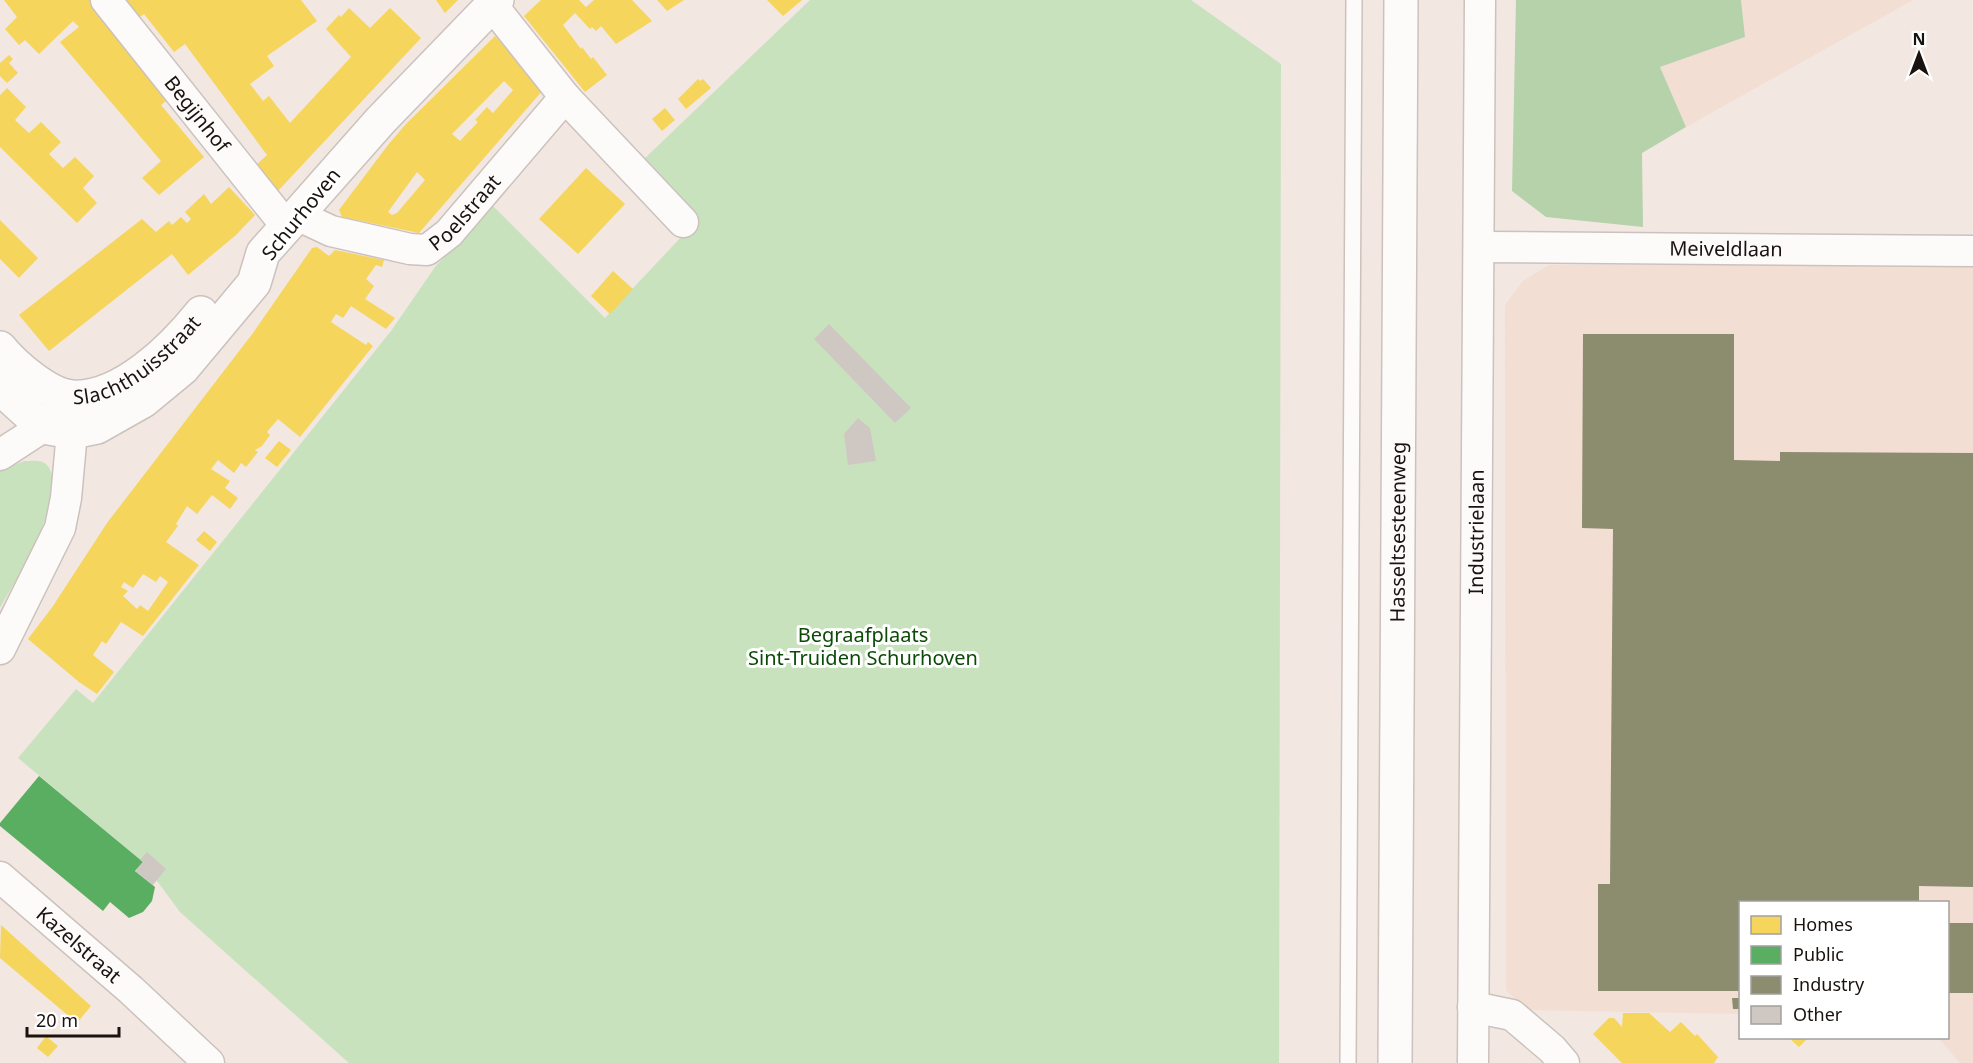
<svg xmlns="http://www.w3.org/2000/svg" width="1973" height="1063" font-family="'Noto Sans',sans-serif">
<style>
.built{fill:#f3ded3}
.green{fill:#c9e2be}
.forest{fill:#b6d2ab}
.homes{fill:#f6d55c;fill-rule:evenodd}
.public{fill:#5aae61}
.industry{fill:#8c8c6e}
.building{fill:#cfc7c2}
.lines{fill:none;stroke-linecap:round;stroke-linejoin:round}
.lane-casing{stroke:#cbc2bd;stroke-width:18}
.street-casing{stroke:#cbc2bd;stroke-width:33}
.secondary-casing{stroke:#cbc2bd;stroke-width:36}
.lane{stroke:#fdfbfa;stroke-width:15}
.street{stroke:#fdfbfa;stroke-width:30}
.secondary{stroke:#fdfbfa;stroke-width:33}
.labels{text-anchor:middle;stroke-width:6;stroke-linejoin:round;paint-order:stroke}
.street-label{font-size:20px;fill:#19120e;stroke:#fff}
.park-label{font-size:20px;fill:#0c4b07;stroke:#fff}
</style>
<rect width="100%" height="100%" fill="#f2e7e1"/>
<path class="built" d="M 1741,0 L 1913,0 L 1686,127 L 1660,67 L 1745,37 Z
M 1549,265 L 1973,265 L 1973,1063 L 1960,1063 L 1938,1038 L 1948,1038 L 1948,902 L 1740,902 L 1740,1014 L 1527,1010 L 1506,990 L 1505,305 L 1523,281 Z"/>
<path class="green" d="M 810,0 L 1191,0 L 1281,64 L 1279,1063 L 349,1063 L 180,912 L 143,862 L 18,758 L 76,689 L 93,703 L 391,331 L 435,267 L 492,205 L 605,318 L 684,234 L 642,161 Z
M 24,461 C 32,461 41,459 47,465 C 71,493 15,581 0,608 L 0,471 Z"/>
<path class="forest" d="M 1516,0 L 1741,0 L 1745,37 L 1660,67 L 1686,127 L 1642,153 L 1643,227 L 1546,217 L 1512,191 Z"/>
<path class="homes" d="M 4,0 L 90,0 L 168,99 L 161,105 L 204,157 L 159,195 L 142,178 L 161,161 L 60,42 L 79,27 L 73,21 L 39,54 L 25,40 L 19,45 L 5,29 L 17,17 Z
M 123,0 L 301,0 L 317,21 L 267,56 L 274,66 L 250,84 L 263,101 L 269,96 L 290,123 L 351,57 L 326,29 L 339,15 L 341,17 L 349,8 L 370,28 L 390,8 L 421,38 L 277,192 L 254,167 L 267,155 L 185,44 L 174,52 L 144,14 L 134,21 Z
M 436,0 L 458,0 L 445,13 Z
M 541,0 L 579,0 L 586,7 L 594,0 L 632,0 L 652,21 L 616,44 L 601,26 L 596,31 L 592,27 L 590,29 L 575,13 L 563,25 L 581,49 L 582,47 L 591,59 L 593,57 L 607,75 L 585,92 L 524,16 Z
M 657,0 L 684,0 L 667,11 Z
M 767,0 L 802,0 L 783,16 Z
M 495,36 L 543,90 L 419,233 L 342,217 L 339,210 L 388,145 L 405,125 ZM 504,81 L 513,90 L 493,113 L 487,107 L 475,120 L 478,122 L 460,141 L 452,134 ZM 417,172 L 425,180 L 397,213 L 392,215 L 388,212 Z
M 9,55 L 13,59 L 9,63 L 18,73 L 7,83 L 0,76 L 0,63 Z
M 698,79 L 700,81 L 703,79 L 711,88 L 686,109 L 678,99 Z
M 7,88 L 26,107 L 15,120 L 29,133 L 41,122 L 61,142 L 49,154 L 63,168 L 75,157 L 94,176 L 83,188 L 97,203 L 77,223 L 0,147 L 0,95 Z
M 665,108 L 675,120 L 662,131 L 652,119 Z
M 586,168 L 625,204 L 578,254 L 539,219 Z
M 229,187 L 255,215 L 236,235 L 188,275 L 172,254 L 49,351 L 19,315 L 142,219 L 156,232 L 169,221 L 172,225 L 181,217 L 187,223 L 191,219 L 185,212 L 204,194 L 211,204 Z
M 0,220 L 38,258 L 19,278 L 0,259 Z
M 317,247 L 329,256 L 335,250 L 384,260 L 382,267 L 376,265 L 366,279 L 374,286 L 365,299 L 395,318 L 386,329 L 351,306 L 343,318 L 336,314 L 331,322 L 366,345 L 368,342 L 373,346 L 300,437 L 278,419 L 267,432 L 270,435 L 262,446 L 255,450 L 258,452 L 246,467 L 241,463 L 234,473 L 218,460 L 211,469 L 230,481 L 225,488 L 238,498 L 230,509 L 212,495 L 197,514 L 187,506 L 176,524 L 178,526 L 166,542 L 199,565 L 143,636 L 121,622 L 106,644 L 102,641 L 93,655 L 114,672 L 97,694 L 79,682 L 28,639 L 53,606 L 107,523 L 253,333 L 312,248 ZM 143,574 L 156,582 L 160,576 L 168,582 L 148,611 L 140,605 L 137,609 L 123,596 L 128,591 L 121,587 L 124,582 L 133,588 Z
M 613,271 L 633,289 L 610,314 L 591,296 Z
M 279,441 L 291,450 L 277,467 L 265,458 Z
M 204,531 L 217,542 L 210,551 L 196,540 Z
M 1,925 L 91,1006 L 77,1023 L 0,958 Z
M 1623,1013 L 1649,1013 L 1670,1032 L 1681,1022 L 1695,1036 L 1697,1034 L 1718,1057 L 1714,1063 L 1622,1063 L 1593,1034 L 1609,1018 L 1614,1018 L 1622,1027 Z
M 46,1036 L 58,1046 L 48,1057 L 37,1048 Z
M 1789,1038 L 1808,1038 L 1799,1047 Z"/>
<path class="public" d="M 39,776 L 143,862 L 135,871 L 155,887 L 152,901 L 143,912 L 129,918 L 110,902 L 103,911 L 0,826 L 0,823 Z"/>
<path class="industry" d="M 1583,334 L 1734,334 L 1734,460 L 1780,461 L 1780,452 L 1973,453 L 1973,887 L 1919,886 L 1919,902 L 1740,902 L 1740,991 L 1598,991 L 1598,884 L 1610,884 L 1613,529 L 1582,528 Z
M 1948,923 L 1973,923 L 1973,993 L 1948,993 Z
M 1732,998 L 1740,998 L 1740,1009 L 1733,1009 Z"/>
<path class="building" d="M 829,324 L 911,408 L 895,423 L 814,339 Z
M 858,418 L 870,428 L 876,461 L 848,465 L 844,434 Z
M 147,852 L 166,869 L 153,885 L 135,871 L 143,862 L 140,860 Z"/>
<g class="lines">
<g class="lane-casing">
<path id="lane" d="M 1348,1063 L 1354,0"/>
</g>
<g class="street-casing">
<g id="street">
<path id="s1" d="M 106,0 L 287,227"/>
<path d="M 492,5 L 565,97 L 683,222"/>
<path id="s2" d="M 297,215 L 331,231 L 410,249 L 427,250 L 449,233 L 565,97"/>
<path id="s3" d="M 1480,247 L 1973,251"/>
<path d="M 0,455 L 43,427 L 59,410"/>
<path d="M 0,649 L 60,528 L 66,498 L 72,432 L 72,409"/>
<path id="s4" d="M 0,877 L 131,990 L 209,1063"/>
<path d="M 1473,1007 L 1512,1015 L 1552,1049 L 1564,1063"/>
<path id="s5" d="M 1473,1063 L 1480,0"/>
</g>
</g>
<g class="secondary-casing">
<g id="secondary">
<path id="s6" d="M 0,348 C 15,366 48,395 72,397 C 121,400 173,348 201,313"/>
<path d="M 0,388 L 43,427 L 72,432 L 97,427 L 143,401 L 183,368 L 254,283 L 263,253 L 297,215 L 381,120 L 497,0"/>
<path id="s7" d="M 1395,1063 L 1401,0"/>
</g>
</g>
<use href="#lane" class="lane"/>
<use href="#street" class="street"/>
<use href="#secondary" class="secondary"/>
</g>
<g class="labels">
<g class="street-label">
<text dy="7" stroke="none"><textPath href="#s1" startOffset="146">Begijnhof</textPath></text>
<text dy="7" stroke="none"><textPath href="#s2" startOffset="189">Poelstraat</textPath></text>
<text transform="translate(301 214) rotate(-51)" y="7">Schurhoven</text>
<text dy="7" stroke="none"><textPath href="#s3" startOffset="246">Meiveldlaan</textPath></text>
<text dy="7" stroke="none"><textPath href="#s6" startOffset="165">Slachthuisstraat</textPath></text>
<text dy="7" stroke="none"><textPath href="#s7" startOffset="531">Hasseltsesteenweg</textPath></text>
<text dy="7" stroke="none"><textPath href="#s5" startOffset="531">Industrielaan</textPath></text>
<text dy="7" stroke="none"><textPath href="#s4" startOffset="104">Kazelstraat</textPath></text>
</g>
<g class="park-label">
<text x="863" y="642">Begraafplaats<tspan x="863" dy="23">Sint-Truiden Schurhoven</tspan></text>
</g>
</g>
<rect x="1739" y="901" width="210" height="138" fill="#ffffff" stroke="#a3a09f" stroke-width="1.5"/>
<rect x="1751" y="916" width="30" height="18" fill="#f6d55c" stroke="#a3a09f" stroke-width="1.5"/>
<text x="1793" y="931" font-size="18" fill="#19120e">Homes</text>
<rect x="1751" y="946" width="30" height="18" fill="#5aae61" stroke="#a3a09f" stroke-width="1.5"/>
<text x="1793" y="961" font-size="18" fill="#19120e">Public</text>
<rect x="1751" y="976" width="30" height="18" fill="#8c8c6e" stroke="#a3a09f" stroke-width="1.5"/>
<text x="1793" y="991" font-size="18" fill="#19120e">Industry</text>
<rect x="1751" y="1006" width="30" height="18" fill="#cfc7c2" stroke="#a3a09f" stroke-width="1.5"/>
<text x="1793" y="1021" font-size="18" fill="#19120e">Other</text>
<g transform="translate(1919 54)" stroke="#ffffff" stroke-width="4.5" paint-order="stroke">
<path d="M0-4.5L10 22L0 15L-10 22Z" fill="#19120e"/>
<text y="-9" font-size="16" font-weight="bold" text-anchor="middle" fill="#19120e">N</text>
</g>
<path d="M27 1027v9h92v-9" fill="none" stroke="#19120e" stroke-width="3"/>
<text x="36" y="1027" font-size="18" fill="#19120e" stroke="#ffffff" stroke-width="4.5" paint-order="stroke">20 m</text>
</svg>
